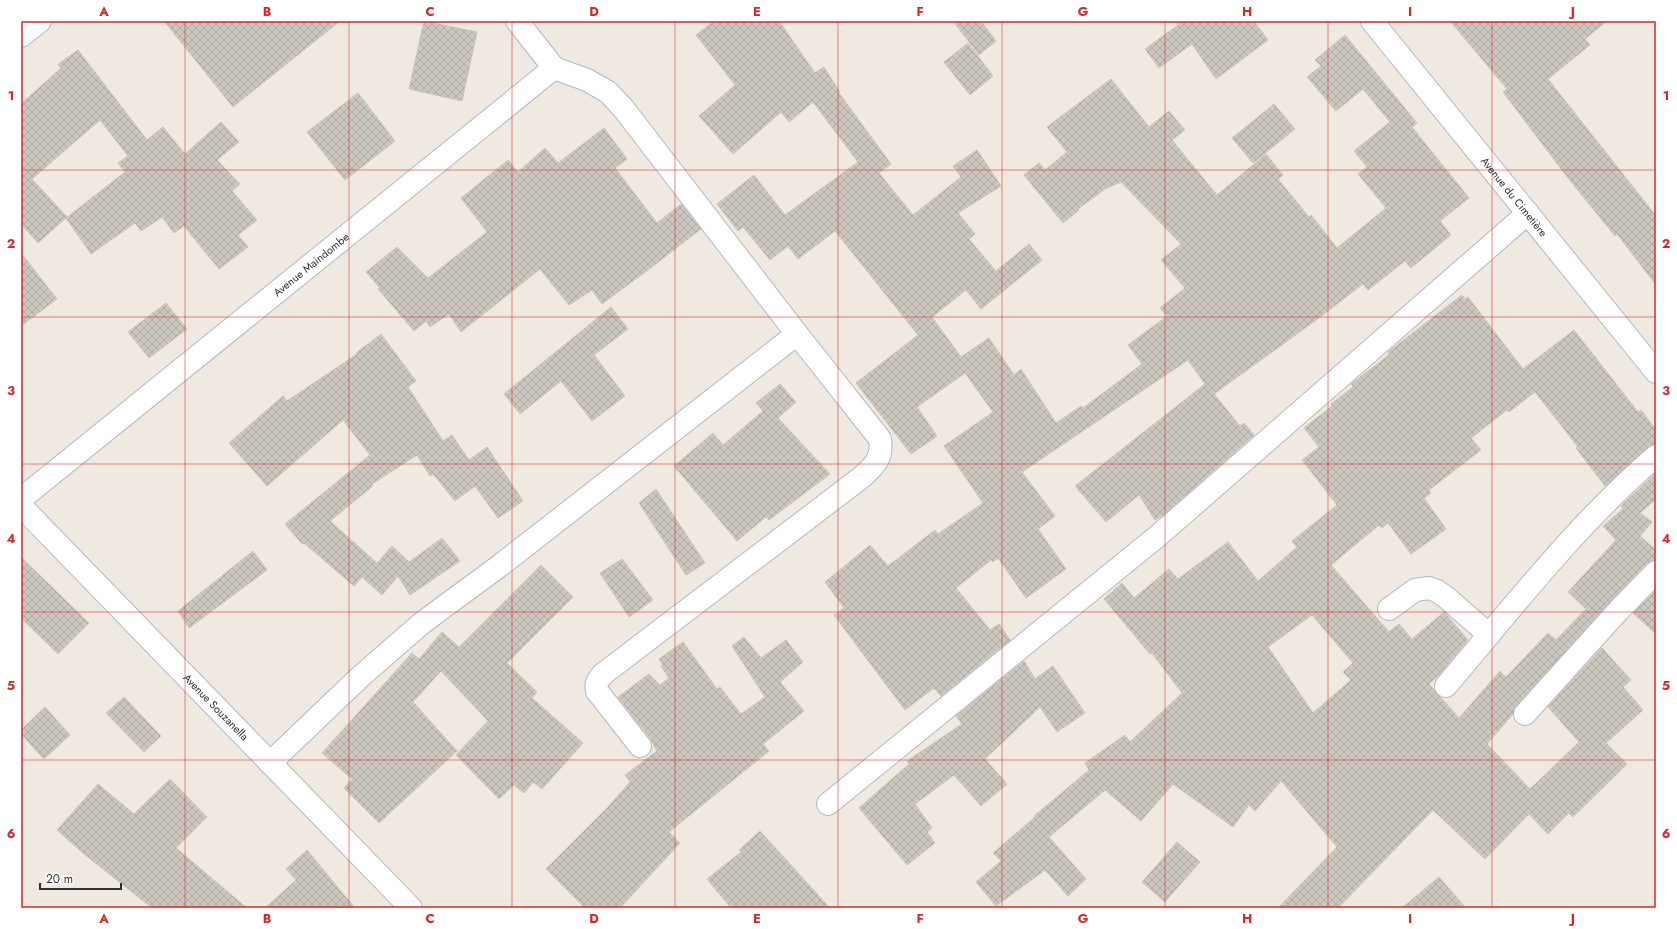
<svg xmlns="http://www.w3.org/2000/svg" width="1677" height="929" font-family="Jost,sans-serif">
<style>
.building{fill:url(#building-cross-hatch);stroke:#cbc5ba;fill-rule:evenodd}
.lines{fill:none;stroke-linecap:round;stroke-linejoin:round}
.minor-casing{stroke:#b4b7c1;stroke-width:24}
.minor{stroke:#fff;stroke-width:22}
.grid{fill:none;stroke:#d62828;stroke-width:1;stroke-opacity:0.55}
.labels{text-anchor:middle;stroke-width:3;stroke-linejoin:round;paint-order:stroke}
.street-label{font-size:11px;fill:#2e2e2e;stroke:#fff}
.neatline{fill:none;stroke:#d62828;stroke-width:1.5}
.grid-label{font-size:13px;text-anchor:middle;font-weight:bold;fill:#d62828}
</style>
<defs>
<pattern id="building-cross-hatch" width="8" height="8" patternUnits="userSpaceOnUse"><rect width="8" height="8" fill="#cbc7bf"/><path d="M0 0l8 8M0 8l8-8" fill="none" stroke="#afaba4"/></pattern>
</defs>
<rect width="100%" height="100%" fill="#efe9e1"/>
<path class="building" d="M 164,21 L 340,21 L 233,107 Z
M 424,21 L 477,32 L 462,101 L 409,89 Z
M 714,21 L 779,21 L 815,73 L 824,67 L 840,92 L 839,93 L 891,164 L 879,173 L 913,215 L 961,177 L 953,166 L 977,150 L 1001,186 L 958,213 L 975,234 L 969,239 L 996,271 L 1029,244 L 1042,260 L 981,309 L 966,290 L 932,317 L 961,357 L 989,338 L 1014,375 L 1021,369 L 1056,423 L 1081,406 L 1083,408 L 1142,364 L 1128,345 L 1167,316 L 1160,308 L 1185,288 L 1161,260 L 1181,244 L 1121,182 L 1105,189 L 1078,209 L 1079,210 L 1063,223 L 1024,175 L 1039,163 L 1045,170 L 1067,152 L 1047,127 L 1111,79 L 1149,127 L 1169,111 L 1185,130 L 1172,140 L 1217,195 L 1266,154 L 1283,175 L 1278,179 L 1309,217 L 1311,215 L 1337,248 L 1386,208 L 1358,174 L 1367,167 L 1354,151 L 1390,122 L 1363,89 L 1336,111 L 1307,77 L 1321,66 L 1315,60 L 1345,35 L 1417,123 L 1412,127 L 1469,198 L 1440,221 L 1451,235 L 1411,268 L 1405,261 L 1368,290 L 1363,284 L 1319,318 L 1214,394 L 1240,426 L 1244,423 L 1254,435 L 1163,515 L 1155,520 L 1139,495 L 1106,522 L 1075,486 L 1205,384 L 1188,360 L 1022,472 L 1055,516 L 1038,529 L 1066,569 L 1026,598 L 998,558 L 993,562 L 991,560 L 956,588 L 990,630 L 999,624 L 1010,640 L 941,696 L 934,688 L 905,710 L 834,615 L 844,608 L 825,582 L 870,545 L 888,566 L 935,530 L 938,534 L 983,503 L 944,446 L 993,412 L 965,373 L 917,407 L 937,436 L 911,454 L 856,383 L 918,335 L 835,231 L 798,259 L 788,246 L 770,260 L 743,227 L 738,231 L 717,204 L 754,175 L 785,215 L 858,162 L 813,102 L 789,122 L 781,112 L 733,154 L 699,116 L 735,85 L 696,35 Z
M 953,21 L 981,21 L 996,41 L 979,55 Z
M 1175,21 L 1254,21 L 1268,40 L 1216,79 L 1192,44 L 1159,68 L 1145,49 L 1178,25 Z
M 1450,21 L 1607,21 L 1585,39 L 1590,45 L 1548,79 L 1656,216 L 1656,285 L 1617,234 L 1615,236 L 1568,178 L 1503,92 L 1507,89 Z
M 968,43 L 993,76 L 970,95 L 944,62 Z
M 78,50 L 147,140 L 163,127 L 185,154 L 221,122 L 239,142 L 217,160 L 240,184 L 232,191 L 257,220 L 238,235 L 248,247 L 219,269 L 184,226 L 174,233 L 162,217 L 141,231 L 135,223 L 91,254 L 66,218 L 125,172 L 118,163 L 128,156 L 100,120 L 32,179 L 67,217 L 38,243 L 21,224 L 21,104 L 61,68 L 58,64 Z
M 358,93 L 395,141 L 345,180 L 307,132 Z
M 1274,104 L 1295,129 L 1253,163 L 1232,138 Z
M 604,128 L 627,159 L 615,168 L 657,223 L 681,204 L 701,229 L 648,270 L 602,304 L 592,290 L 569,305 L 540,269 L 461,332 L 449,314 L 430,327 L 426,321 L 414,331 L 378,289 L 380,288 L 366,272 L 397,247 L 428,278 L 487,232 L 461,198 L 508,160 L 518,172 L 545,148 L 558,163 Z
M 21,253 L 57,299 L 21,326 Z
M 1462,295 L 1465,299 L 1468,297 L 1523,369 L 1574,330 L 1638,412 L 1641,410 L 1656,430 L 1656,444 L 1648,447 L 1605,486 L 1576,448 L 1578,447 L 1535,392 L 1509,412 L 1507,410 L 1471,438 L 1481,450 L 1429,490 L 1431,493 L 1424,498 L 1446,529 L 1411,554 L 1388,523 L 1382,528 L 1379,525 L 1331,565 L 1389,632 L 1399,624 L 1412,639 L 1444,612 L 1468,640 L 1439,675 L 1429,684 L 1459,718 L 1500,671 L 1506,677 L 1548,633 L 1556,640 L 1586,609 L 1568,592 L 1616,540 L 1603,526 L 1623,509 L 1621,506 L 1656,473 L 1656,499 L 1640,513 L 1652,522 L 1640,536 L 1656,550 L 1656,560 L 1647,563 L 1609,603 L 1516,706 L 1513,714 L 1487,744 L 1530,789 L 1579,742 L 1548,707 L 1602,648 L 1631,680 L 1623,687 L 1643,710 L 1606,743 L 1627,764 L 1573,817 L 1569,813 L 1548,834 L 1529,814 L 1485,859 L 1433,810 L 1338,908 L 1278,908 L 1337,847 L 1281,781 L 1255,811 L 1249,805 L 1233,827 L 1173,784 L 1141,821 L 1105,790 L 1049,837 L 1086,879 L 1068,896 L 1045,870 L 996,906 L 976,882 L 1001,861 L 993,853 L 1035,817 L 1034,816 L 1089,770 L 1085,763 L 1125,735 L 1130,742 L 1182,693 L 1152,653 L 1150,654 L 1104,599 L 1122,583 L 1134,598 L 1169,569 L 1178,579 L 1228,542 L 1258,581 L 1297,547 L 1292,541 L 1337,505 L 1302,460 L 1319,447 L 1304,428 L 1332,406 L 1331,404 L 1353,387 L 1351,384 L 1389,355 L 1388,352 ZM 1312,615 L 1353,663 L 1343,672 L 1351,680 L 1313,713 L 1268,647 Z
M 166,303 L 187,329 L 149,358 L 128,332 Z
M 611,307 L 628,329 L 594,355 L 625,396 L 592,421 L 561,381 L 520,414 L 504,394 Z
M 381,334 L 416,381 L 408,387 L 443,441 L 452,435 L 469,460 L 487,447 L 523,501 L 498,518 L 475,486 L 455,501 L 433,474 L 430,476 L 417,455 L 372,484 L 373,486 L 330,521 L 377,563 L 392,546 L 409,562 L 442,538 L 460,561 L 410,595 L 398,576 L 382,595 L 362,577 L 354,586 L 304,543 L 302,544 L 285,524 L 370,455 L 343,420 L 267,486 L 229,443 L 283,396 L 287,401 L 357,354 L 356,353 Z
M 780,384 L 796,402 L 778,418 L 830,474 L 769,520 L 766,517 L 737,541 L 674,466 L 713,433 L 723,445 L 763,411 L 756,403 Z
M 656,489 L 705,563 L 686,575 L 639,503 Z
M 253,551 L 267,570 L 189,628 L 178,611 Z
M 21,557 L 89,623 L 58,654 L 21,618 Z
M 622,559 L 653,600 L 629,617 L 600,573 Z
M 541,565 L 573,597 L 507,663 L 537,692 L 532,698 L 583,743 L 542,789 L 533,782 L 524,793 L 514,785 L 499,799 L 456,755 L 488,721 L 441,671 L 413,702 L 457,751 L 379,823 L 344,788 L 352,779 L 322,753 L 412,653 L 419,659 L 442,632 L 459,647 Z
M 1656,590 L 1656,634 L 1633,613 Z
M 744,637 L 761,658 L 786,640 L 803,662 L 780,682 L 804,711 L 763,744 L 769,751 L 669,832 L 680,843 L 620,908 L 585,908 L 546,869 L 608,807 L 630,782 L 625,775 L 657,751 L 650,738 L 618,697 L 649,674 L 660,685 L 669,678 L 661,666 L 663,665 L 659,659 L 683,642 L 717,689 L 720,687 L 741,714 L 765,697 L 732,646 Z
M 1024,661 L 1035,679 L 1053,666 L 1085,713 L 1057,732 L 1040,707 L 985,759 L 1007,784 L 981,806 L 954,775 L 915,804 L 932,828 L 927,832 L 935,843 L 907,865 L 859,808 L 909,764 L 907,761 L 962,724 L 956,716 Z
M 124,697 L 161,736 L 144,752 L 106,713 Z
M 45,707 L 70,735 L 44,759 L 21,734 L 21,730 Z
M 170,779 L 207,817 L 176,848 L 247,908 L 152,908 L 84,854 L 57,830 L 98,784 L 134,814 Z
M 760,831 L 830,908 L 731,908 L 707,879 L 741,852 L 739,850 Z
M 1177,842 L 1200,862 L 1165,902 L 1142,882 Z
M 307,850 L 355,908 L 265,908 L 296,880 L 286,869 Z
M 1439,877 L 1466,908 L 1402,908 Z"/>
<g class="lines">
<g class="minor-casing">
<g id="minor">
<path d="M 517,21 L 554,68"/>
<path id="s1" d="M 1372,21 L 1656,372"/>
<path d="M 21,36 L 40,21"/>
<path d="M 554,68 L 587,80 L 608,92 L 623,108 L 797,334 L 880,439 C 883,458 875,465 862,477 L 603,674 C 598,680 595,683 597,691 L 640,746"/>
<path id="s2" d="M 21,499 L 554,68"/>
<path id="s3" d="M 21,506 L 411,908"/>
<path d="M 1389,609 L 1415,590 L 1429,588 L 1437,591 L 1447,598 L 1489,635"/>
<path d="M 1446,686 C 1513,607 1577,524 1656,456"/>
<path d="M 1525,714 L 1618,611 L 1656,572"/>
<path d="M 270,763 L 360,677 L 422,623 L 502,564 L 797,334"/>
<path d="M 828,804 L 1159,535 L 1528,213"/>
</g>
</g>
<use href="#minor" class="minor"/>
</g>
<path class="grid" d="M 185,21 L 185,908M 349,21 L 349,908M 512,21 L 512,908M 675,21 L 675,908M 838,21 L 838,908M 1002,21 L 1002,908M 1165,21 L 1165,908M 1328,21 L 1328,908M 1492,21 L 1492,908M 21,170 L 1656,170M 21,317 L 1656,317M 21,464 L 1656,464M 21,612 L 1656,612M 21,760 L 1656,760"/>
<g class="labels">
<g class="street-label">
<text dy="4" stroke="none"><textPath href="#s1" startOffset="226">Avenue du Cimetière</textPath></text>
<text dy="4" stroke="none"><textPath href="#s2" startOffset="373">Avenue Maindombe</textPath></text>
<text dy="4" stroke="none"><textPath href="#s3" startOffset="280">Avenue Souzanella</textPath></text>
</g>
</g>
<rect width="1677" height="929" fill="none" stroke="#ffffff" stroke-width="44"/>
<path d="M40 883v6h81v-6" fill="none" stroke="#2e2e2e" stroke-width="2"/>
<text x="46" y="883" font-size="12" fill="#2e2e2e" stroke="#ffffff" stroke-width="3" paint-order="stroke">20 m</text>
<rect x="22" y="22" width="1633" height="885" class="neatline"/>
<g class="grid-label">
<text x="104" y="16">A</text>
<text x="267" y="16">B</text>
<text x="430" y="16">C</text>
<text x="594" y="16">D</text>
<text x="757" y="16">E</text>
<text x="920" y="16">F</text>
<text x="1083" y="16">G</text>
<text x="1247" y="16">H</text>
<text x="1410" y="16">I</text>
<text x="1573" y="16">J</text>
<text x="11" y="100">1</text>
<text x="1666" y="100">1</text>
<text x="11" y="248">2</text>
<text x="1666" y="248">2</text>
<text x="11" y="395">3</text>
<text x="1666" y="395">3</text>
<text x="11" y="543">4</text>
<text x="1666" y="543">4</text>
<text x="11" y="690">5</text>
<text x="1666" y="690">5</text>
<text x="11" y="838">6</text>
<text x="1666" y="838">6</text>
<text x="104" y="923">A</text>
<text x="267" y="923">B</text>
<text x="430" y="923">C</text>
<text x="594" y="923">D</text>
<text x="757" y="923">E</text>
<text x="920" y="923">F</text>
<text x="1083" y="923">G</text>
<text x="1247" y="923">H</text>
<text x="1410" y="923">I</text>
<text x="1573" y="923">J</text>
</g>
</svg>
